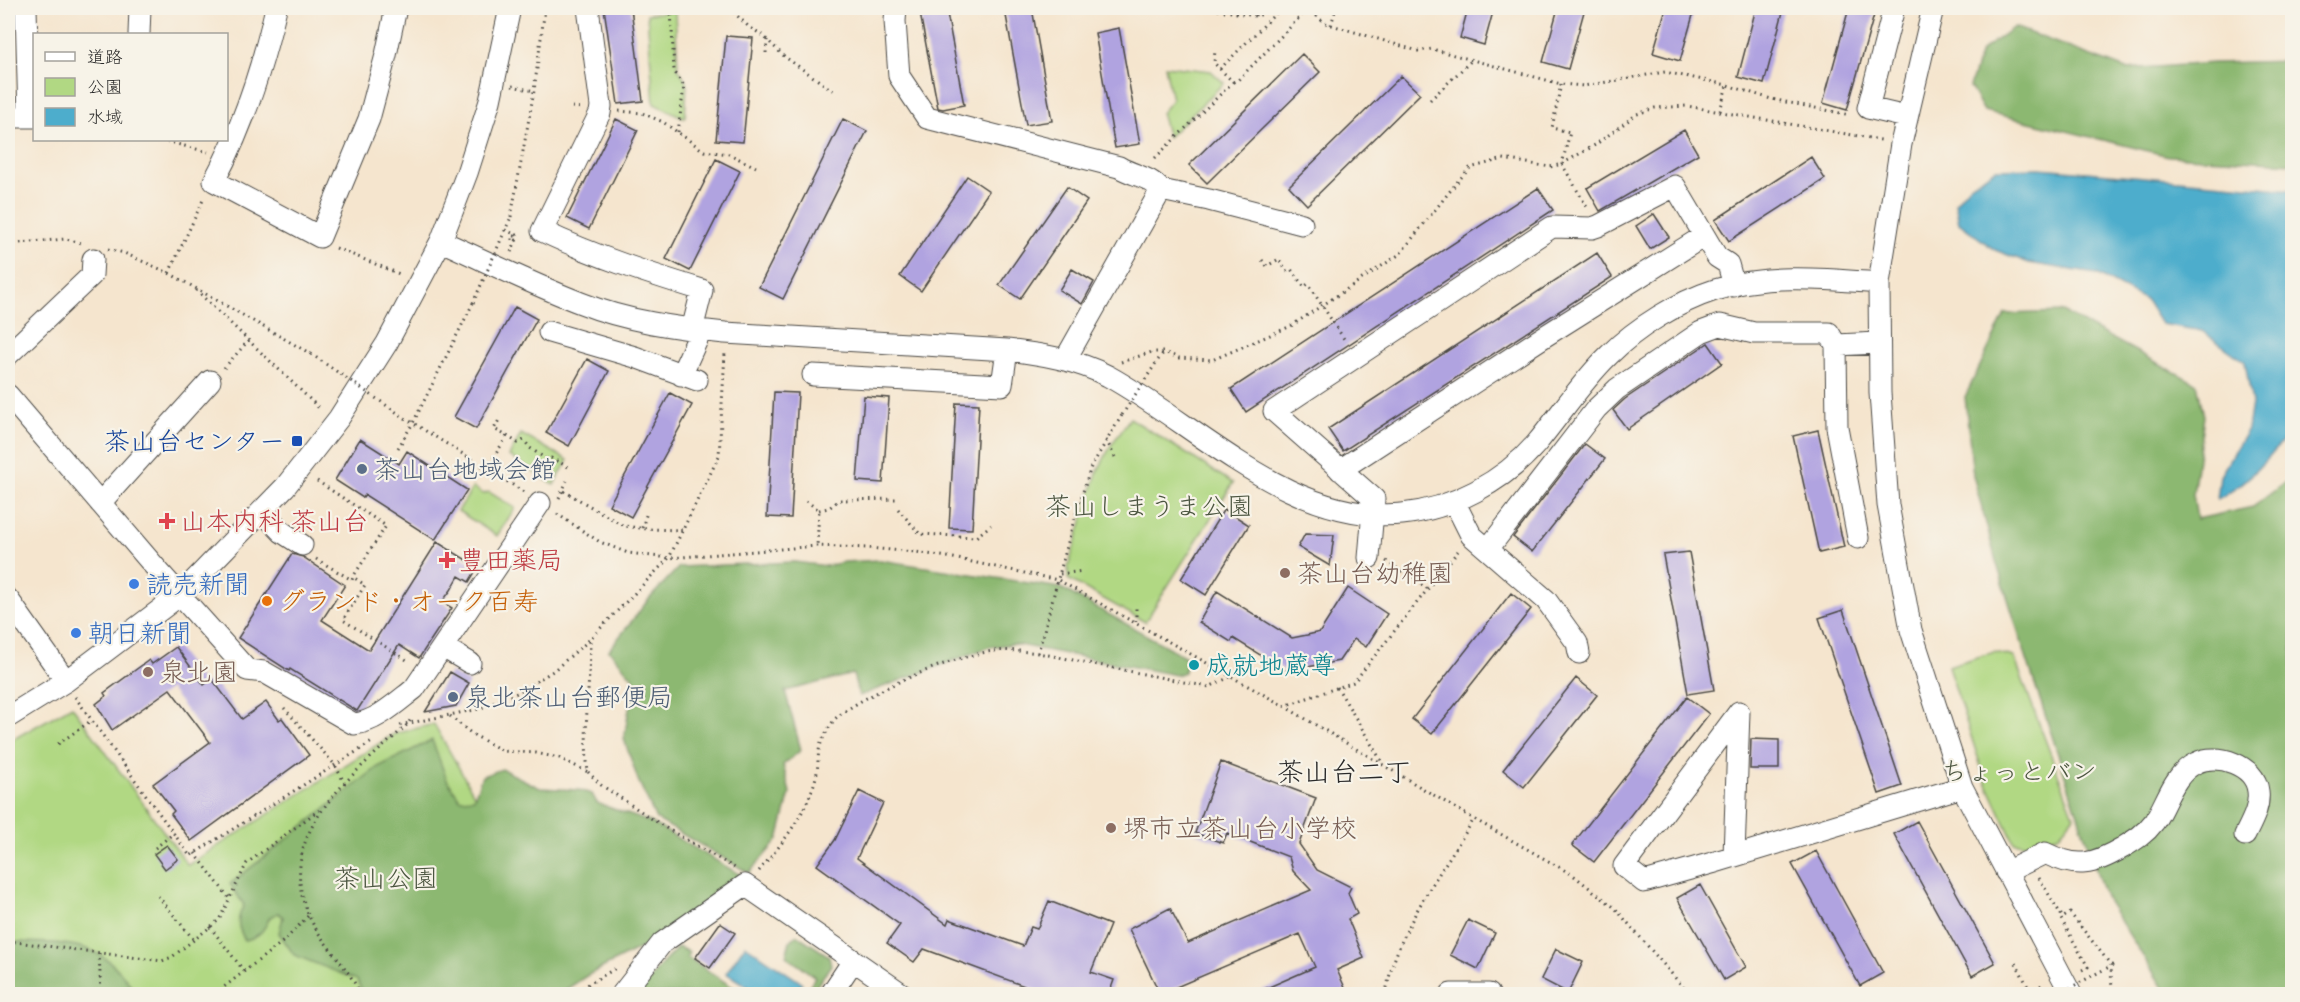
<svg xmlns="http://www.w3.org/2000/svg" width="2300" height="1002" font-family="'Indie Flower','Klee One',sans-serif">
<style>
.green{fill:#b1d883;stroke:#6e8257;stroke-width:1.5}
.forest{fill:#8cb871;stroke:#5c724e;stroke-width:1.5}
.water{fill:#4dadcc;stroke:#3c6c7c;stroke-width:1.5}
.building{fill:#b0a3e0}
.lines{fill:none;stroke-linecap:round;stroke-linejoin:round}
.minor-casing{stroke:#494743;stroke-width:23}
.path{stroke:#494743;stroke-width:3;stroke-dasharray:1.5 4.5;stroke-linecap:butt}
.minor{stroke:#fff;stroke-width:21}
.path-bridge{stroke:#494743;stroke-width:3;stroke-dasharray:1.5 4.5;stroke-linecap:butt}
.transit-dot{fill:#1a4fb4;stroke:#f7f3e8;stroke-width:2}
.service-dot{fill:#5c6f8a;stroke:#f7f3e8;stroke-width:2}
.health-dot{fill:#e0444e;stroke:#f7f3e8;stroke-width:2}
.education-dot{fill:#8d6e63;stroke:#f7f3e8;stroke-width:2}
.shop-dot{fill:#3f7fe0;stroke:#f7f3e8;stroke-width:2}
.food-dot{fill:#e8710a;stroke:#f7f3e8;stroke-width:2}
.culture-dot{fill:#0f9aa8;stroke:#f7f3e8;stroke-width:2}
.labels{text-anchor:middle;stroke-width:4.5;stroke-linejoin:round;paint-order:stroke}
.transit-label{font-size:26px;fill:#164399;stroke:#f7f3e8;text-anchor:end}
.service-label{font-size:26px;fill:#4e5e75;stroke:#f7f3e8;text-anchor:start}
.park-label{font-size:26px;fill:#4c5641;stroke:#f7f3e8}
.health-label{font-size:26px;fill:#be3a42;stroke:#f7f3e8;text-anchor:start}
.education-label{font-size:26px;fill:#785e54;stroke:#f7f3e8;text-anchor:start}
.shop-label{font-size:26px;fill:#366cbe;stroke:#f7f3e8;text-anchor:start}
.food-label{font-size:26px;fill:#c56008;stroke:#f7f3e8;text-anchor:start}
.culture-label{font-size:26px;fill:#0d838f;stroke:#f7f3e8;text-anchor:start}
.neighbourhood-label{font-size:27px;fill:#2b2b2b;stroke:#f7f3e8}
</style>
<rect width="100%" height="100%" fill="#f7f3e8"/>
<filter id="ink" filterUnits="userSpaceOnUse"><feTurbulence type="fractalNoise" baseFrequency=".0167" numOctaves="2"/><feDisplacementMap in="SourceGraphic" scale="12" xChannelSelector="R" yChannelSelector="G"/><feConvolveMatrix kernelMatrix="1 2 1 2 8 2 1 2 1" color-interpolation-filters="sRGB"/></filter>
<filter id="wash" filterUnits="userSpaceOnUse"><feTurbulence type="fractalNoise" baseFrequency=".008" numOctaves="4" result="noise"/><feDisplacementMap in="SourceGraphic" scale="24" xChannelSelector="R" yChannelSelector="G"/><feGaussianBlur stdDeviation="1.35" result="paint"/><feColorMatrix in="noise" values="0 0 0 0 0 0 0 0 0 0 0 0 0 0 0 0 0 1.4 0 .05"/><feComposite in="paint" operator="in"/></filter>
<g filter="url(#wash)">
<rect width="100%" height="100%" fill="#f5e5ce"/>
<path class="green" d="M 675,11 L 678,68 L 687,82 L 685,118 L 654,104 L 647,14 Z
M 1165,66 L 1211,71 L 1224,83 L 1168,137 L 1161,113 L 1172,100 Z
M 1130,418 L 1233,483 L 1145,622 L 1068,579 L 1068,567 L 1097,473 L 1110,447 Z
M 521,434 L 568,460 L 554,485 L 509,456 Z
M 473,487 L 483,494 L 489,492 L 515,508 L 497,536 L 458,511 Z
M 1994,652 L 2014,657 L 2074,816 L 2058,836 L 2023,844 L 2014,842 L 1986,782 L 1948,666 Z
M 72,706 L 188,865 L 394,734 L 434,724 L 577,976 L 551,994 L 8,994 L 8,742 Z"/>
<path class="forest" d="M 2014,27 L 2126,69 L 2214,63 L 2292,61 L 2292,163 L 2169,156 L 1984,111 L 1970,87 L 1981,51 Z
M 2063,312 L 2197,384 L 2204,416 L 2193,494 L 2197,519 L 2253,507 L 2292,477 L 2292,994 L 2167,994 L 2105,897 L 2027,660 L 1996,561 L 1973,475 L 1965,397 L 2005,314 Z
M 880,560 L 1061,588 L 1186,657 L 1187,665 L 1184,672 L 1176,675 L 1014,644 L 989,647 L 859,696 L 853,674 L 785,691 L 801,750 L 783,765 L 790,793 L 778,840 L 749,873 L 656,819 L 638,780 L 624,739 L 634,679 L 609,650 L 649,599 L 679,567 L 794,562 L 827,566 L 844,562 Z
M 432,740 L 447,780 L 460,799 L 474,798 L 482,776 L 502,769 L 540,788 L 578,790 L 592,794 L 597,803 L 652,823 L 746,878 L 660,938 L 588,975 L 559,994 L 363,994 L 357,980 L 294,955 L 279,933 L 283,917 L 278,913 L 270,917 C 264,930 260,937 245,940 C 237,927 236,919 244,905 L 230,884 L 378,767 Z
M 797,935 L 829,956 L 831,965 L 811,994 L 804,994 L 815,977 L 786,956 L 790,941 Z
M 15,942 C 72,943 104,940 136,994 L 8,994 L 8,950 Z
M 678,947 L 689,952 L 687,957 L 743,994 L 639,994 L 660,966 Z"/>
<path class="water" d="M 2040,168 L 2292,190 L 2292,432 C 2268,455 2249,485 2217,499 L 2220,476 L 2248,429 L 2252,403 L 2245,362 L 2202,331 L 2161,324 L 2146,300 L 2096,274 L 2029,263 L 1995,250 L 1959,223 L 1955,203 L 1970,185 L 1996,169 Z
M 745,945 L 802,983 L 795,994 L 759,994 L 726,973 Z"/>
<g id="blocks">
<path class="building" d="M 604,8 L 631,8 L 643,101 L 618,104 Z
M 919,8 L 946,8 L 964,105 L 943,109 L 938,108 Z
M 1017,8 L 1032,8 L 1052,121 L 1026,125 L 1005,10 Z
M 1468,8 L 1494,8 L 1484,45 L 1460,38 Z
M 1558,8 L 1585,8 L 1568,69 L 1543,62 Z
M 1666,8 L 1695,8 L 1680,61 L 1653,53 Z
M 1756,8 L 1784,8 L 1764,84 L 1738,77 Z
M 1849,8 L 1876,8 L 1847,110 L 1823,103 Z
M 1119,28 L 1140,144 L 1115,148 L 1095,33 Z
M 726,36 L 753,38 L 743,142 L 716,140 Z
M 1302,54 L 1320,72 L 1207,183 L 1189,165 Z
M 1401,76 L 1420,94 L 1307,205 L 1289,186 Z
M 616,119 L 638,130 L 589,229 L 567,218 Z
M 843,119 L 867,131 L 783,299 L 759,287 Z
M 1684,130 L 1698,154 L 1600,211 L 1587,188 Z
M 1811,157 L 1825,179 L 1729,241 L 1715,220 Z
M 716,159 L 740,171 L 690,271 L 666,259 Z
M 967,176 L 989,191 L 921,291 L 900,276 Z
M 1067,187 L 1087,201 L 1020,299 L 999,285 Z
M 1538,188 L 1553,210 L 1246,412 L 1231,389 Z
M 1654,214 L 1669,237 L 1650,249 L 1636,226 Z
M 1597,253 L 1612,277 L 1343,451 L 1328,429 Z
M 1072,269 L 1094,282 L 1082,304 L 1059,290 Z
M 515,307 L 537,319 L 476,429 L 454,417 Z
M 1708,343 L 1722,363 L 1627,429 L 1613,410 L 1625,399 Z
M 587,359 L 609,371 L 569,446 L 546,433 Z
M 774,392 L 798,393 L 791,518 L 767,517 Z
M 670,393 L 692,405 L 631,517 L 609,505 Z
M 864,396 L 889,398 L 883,483 L 857,481 Z
M 956,403 L 979,404 L 972,529 L 949,528 Z
M 1818,430 L 1844,547 L 1819,553 L 1793,436 Z
M 360,439 L 399,464 L 407,451 L 467,490 L 435,540 L 365,495 L 363,498 L 335,480 Z
M 1585,444 L 1605,459 L 1532,552 L 1513,537 Z
M 1224,509 L 1249,525 L 1206,595 L 1181,579 Z
M 1305,534 L 1334,535 L 1330,566 L 1298,547 Z
M 437,542 L 478,567 L 469,582 L 459,576 L 451,590 L 442,602 L 452,608 L 419,658 L 399,645 L 357,711 L 290,669 L 289,671 L 238,638 L 292,554 L 303,557 L 345,585 L 322,620 L 369,650 Z
M 1689,552 L 1714,690 L 1688,694 L 1663,555 Z
M 1348,588 L 1387,614 L 1366,647 L 1354,639 L 1339,661 L 1286,671 L 1233,638 L 1231,642 L 1199,622 L 1217,591 L 1292,638 L 1307,635 L 1320,632 Z
M 1511,593 L 1531,609 L 1432,734 L 1412,719 Z
M 1843,610 L 1902,786 L 1879,794 L 1819,618 Z
M 176,647 L 204,685 L 212,679 L 242,719 L 266,702 L 279,720 L 282,718 L 309,755 L 191,841 L 171,814 L 174,811 L 153,784 L 210,742 L 170,689 L 112,730 L 96,704 L 106,696 L 104,693 L 149,660 L 152,664 Z
M 450,672 L 469,683 L 456,706 L 425,712 Z
M 1576,678 L 1597,695 L 1524,787 L 1503,770 Z
M 1687,697 L 1709,714 L 1594,862 L 1572,845 Z
M 1751,739 L 1779,740 L 1779,769 L 1750,769 Z
M 1221,762 L 1316,798 L 1299,844 L 1317,870 L 1351,887 L 1348,893 L 1357,914 L 1348,919 L 1364,958 L 1337,970 L 1346,990 L 1337,994 L 1253,994 L 1315,967 L 1300,934 L 1160,994 L 1129,929 L 1170,908 L 1188,943 L 1311,890 L 1293,871 L 1289,857 L 1227,833 L 1223,843 L 1195,833 Z
M 859,791 L 883,803 L 857,858 L 947,924 L 949,919 L 1023,946 L 1031,927 L 1037,929 L 1049,901 L 1110,925 L 1091,972 L 1114,980 L 1109,994 L 1046,994 L 924,949 L 914,962 L 887,943 L 900,925 L 817,865 L 835,840 Z
M 1917,821 L 1995,963 L 1972,976 L 1894,834 Z
M 167,845 L 178,859 L 165,869 L 154,854 Z
M 1816,851 L 1883,973 L 1860,986 L 1792,864 Z
M 1700,885 L 1746,967 L 1724,980 L 1677,898 Z
M 1468,920 L 1495,933 L 1478,969 L 1450,955 Z
M 720,923 L 735,933 L 710,968 L 695,958 Z
M 1556,949 L 1583,962 L 1568,993 L 1541,979 Z"/>
</g>
</g>
<g filter="url(#ink)">
<use href="#blocks" fill-opacity="0" stroke="#494743" stroke-width="1.5"/>
<g class="lines">
<g class="minor-casing">
<path id="minor" d="M 26,8 L 29,116
M 276,8 C 262,68 244,126 214,181 L 320,237 L 369,119 L 386,55 L 396,8
M 588,8 L 601,106 L 600,113 L 542,231 C 594,256 647,273 702,290 L 692,330
M 896,8 L 895,21 L 899,76 L 927,118 L 1119,167 C 1136,177 1148,175 1161,190 L 1065,360
M 1894,8 L 1868,108 L 1906,117
M 1933,8 L 1901,144 L 1879,283 L 1880,393 L 1888,505 L 1911,630 L 1962,787 L 2071,994
M 139,34 L 140,8
M 8,117 L 34,117
M 1161,190 L 1209,200 L 1302,224
M 441,241 C 488,262 534,285 581,303 C 626,321 677,328 725,333 L 1007,350 C 1042,354 1077,360 1108,376 C 1199,426 1291,524 1402,514 C 1452,509 1503,482 1536,444 C 1561,414 1581,382 1609,355 C 1637,327 1678,302 1715,290 C 1769,273 1825,279 1879,283
M 549,332 L 635,357 L 697,380
M 1836,345 L 1837,427 L 1858,538
M 8,355 L 92,275 L 93,259
M 681,375 L 701,331
M 813,375 L 1002,385 L 1007,350
M 8,395 L 161,574 L 247,670 L 264,672 L 354,724 C 376,722 397,702 414,689 L 540,503
M 1340,470 L 1545,336 L 1704,236
M 1454,501 L 1471,535 L 1546,600 L 1577,643 L 1579,653
M 100,503 L 210,381
M 262,511 L 282,532 L 302,545
M 1488,549 L 1596,409 L 1617,389 L 1701,332 L 1720,325 L 1754,333 L 1829,333 L 1836,345 L 1879,343
M 1369,558 L 1374,499 L 1274,411 L 1552,227 L 1592,228 L 1598,226 L 1675,186 L 1717,257 L 1728,264 L 1734,286
M 8,599 L 66,681
M 443,647 L 470,663
M 8,717 L 66,681 L 180,595 L 285,487 L 339,418 L 387,343 L 441,241 L 467,173 L 490,101 L 510,8
M 1734,856 L 1739,712 L 1624,866 L 1644,882 L 1712,863 L 1962,787
M 2006,872 L 2045,853 C 2077,869 2093,865 2122,848 C 2135,840 2145,834 2154,822 C 2167,803 2173,774 2196,763 C 2217,752 2255,765 2258,791 C 2260,807 2252,821 2245,835
M 622,994 L 662,943 L 745,885 L 902,994
M 831,994 L 853,961
M 1451,994 L 1489,994"/>
</g>
<path class="path" d="M 671,8 L 674,71 L 684,86 L 678,132
M 704,8 L 707,9 L 725,8
M 729,8 L 748,26 L 762,35 L 785,57 L 835,92
M 1206,8 L 1255,16 L 1264,14 L 1270,8
M 1307,8 L 1325,23 L 1418,51 L 1432,49 L 1561,84 L 1584,86 L 1665,72 L 1727,85 L 1771,99 L 1850,115
M 1255,16 L 1257,8
M 1331,25 L 1336,8
M 766,53 L 767,40
M 1220,69 L 1281,8
M 1233,82 L 1238,80 L 1308,9
M 1561,84 L 1552,128 L 1570,132 L 1562,164 L 1588,209
M 512,86 L 534,91
M 1430,100 L 1472,60
M 572,107 L 582,108
M 619,111 L 642,113 L 663,122 L 704,151 L 729,154 L 756,167
M 1720,111 L 1727,85
M 161,140 L 208,152
M 1155,158 L 1233,82 L 1214,63 L 1215,49
M 511,217 L 534,91 L 545,8
M 8,244 L 66,239 L 82,243
M 336,248 L 402,275
M 108,249 L 124,253 L 169,273 L 311,354
M 511,252 L 517,239
M 1262,260 L 1267,266 L 1279,259 L 1286,271 L 1291,269 L 1304,287 L 1308,284 L 1346,342
M 169,273 L 204,198
M 196,290 L 320,409
M 1158,360 L 1164,352
M 1121,362 L 1152,352 L 1164,352 L 1179,358 L 1212,360 L 1291,326 L 1400,254 L 1458,181 L 1470,168 L 1503,159 L 1550,167 L 1562,164 L 1595,145 L 1637,114 L 1655,108 L 1687,106 L 1881,140
M 224,368 L 249,340
M 405,418 L 524,492
M 507,436 L 518,443 L 524,440 L 530,448 L 546,459 L 551,458 L 572,469
M 1106,440 L 1115,457
M 398,448 L 413,423 L 473,303
M 487,468 L 507,436 L 494,429 L 499,420
M 317,481 L 386,526 L 353,577
M 564,491 L 624,526 L 647,529 L 682,530
M 559,498 L 567,481
M 806,501 L 819,510 L 817,546
M 898,509 L 920,534 L 976,537 L 991,525
M 819,510 L 829,508 L 839,500 L 899,499
M 557,514 L 600,542 L 628,553 L 669,558 L 817,546 L 868,548 L 916,552 L 953,558 L 1058,580 L 1284,706 L 1474,819 L 1573,875 L 1615,908 L 1689,994
M 642,528 L 647,512
M 316,559 L 352,580 L 353,577 L 365,585 L 343,620 L 410,662
M 1386,561 L 1428,589
M 1060,574 L 1083,571
M 1136,622 L 1136,605
M 1038,653 L 1074,520 L 1091,467 L 1122,415
M 1337,687 L 1382,762
M 75,697 L 190,856 L 372,742
M 1284,706 L 1354,682 L 1458,551
M 284,708 L 335,765 L 345,784
M 450,716 L 472,734 L 503,751 L 536,753 L 559,758 L 588,772 C 583,729 590,685 590,641
M 400,725 L 479,709 L 517,693 L 553,671 L 587,642 L 669,558 L 719,456 L 725,353
M 58,744 L 92,720
M 588,772 L 601,785 L 666,828 L 735,868
M 155,848 L 174,833
M 195,853 L 229,898
M 759,871 C 782,844 807,813 816,777 C 820,760 815,751 826,733 C 829,728 832,722 836,718 C 867,692 947,659 987,652 C 1004,649 1021,651 1038,653 L 1209,687 L 1230,677
M 2039,878 L 2063,918
M 158,896 L 194,940
M 210,927 L 244,971
M 8,941 L 162,961 L 172,957 L 219,920 L 247,863 L 319,810
M 99,953 L 101,994
M 2016,963 L 2030,991
M 2082,970 L 2088,967 L 2061,919 L 2070,913 L 2111,965 L 2112,994
M 2101,971 L 2117,963
M 215,994 L 285,940 L 309,915
M 360,994 C 348,965 321,944 308,914 C 273,830 355,774 408,724 L 412,717
M 572,994 L 616,968
M 1386,994 C 1394,934 1442,871 1474,819
M 2024,994 L 2044,984"/>
<use href="#minor" class="minor"/>
<path class="path-bridge" d="M 505,230 L 517,235 L 517,240 L 512,241 L 512,236 L 516,236 L 517,239
M 473,303 L 511,217
M 311,354 L 405,418
M 1122,415 L 1158,360
M 2059,994 L 2101,971"/>
</g>
</g>
<rect class="transit-dot" x="291" y="435" width="12" height="12" rx="3"/>
<g class="service-dot">
<circle cx="362" cy="469" r="6"/>
<circle cx="453" cy="697" r="6"/>
</g>
<g class="health-dot">
<path d="M164 512h6v6h6v6h-6v6h-6v-6h-6v-6h6z"/>
<path d="M444 551h6v6h6v6h-6v6h-6v-6h-6v-6h6z"/>
</g>
<g class="education-dot">
<circle cx="1285" cy="573" r="6"/>
<circle cx="148" cy="672" r="6"/>
<circle cx="1111" cy="828" r="6"/>
</g>
<g class="shop-dot">
<circle cx="134" cy="584" r="6"/>
<circle cx="76" cy="633" r="6"/>
</g>
<circle class="food-dot" cx="267" cy="601" r="6"/>
<circle class="culture-dot" cx="1194" cy="665" r="6"/>
<g class="labels">
<g class="transit-label">
<text x="285" y="450">茶山台センター</text>
</g>
<g class="service-label">
<text x="374" y="478">茶山台地域会館</text>
<text x="465" y="706">泉北茶山台郵便局</text>
</g>
<g class="park-label">
<text x="1149" y="515">茶山しまうま公園</text>
<text x="2019" y="780">ちょっとバン</text>
<text x="386" y="887">茶山公園</text>
</g>
<g class="health-label">
<text x="180" y="530">山本内科 茶山台</text>
<text x="459" y="569">豊田薬局</text>
</g>
<g class="education-label">
<text x="1297" y="582">茶山台幼稚園</text>
<text x="160" y="681">泉北園</text>
<text x="1123" y="837">堺市立茶山台小学校</text>
</g>
<g class="shop-label">
<text x="146" y="593">読売新聞</text>
<text x="88" y="642">朝日新聞</text>
</g>
<g class="food-label">
<text x="279" y="610">グランド・オーク百寿</text>
</g>
<g class="culture-label">
<text x="1206" y="674">成就地蔵尊</text>
</g>
<g class="neighbourhood-label">
<text x="1344" y="781">茶山台二丁</text>
</g>
</g>
<rect width="2300" height="1002" fill="none" stroke="#f7f3e8" stroke-width="30"/>
<rect x="33" y="33" width="195" height="108" fill="#f7f3e8" stroke="#a5a39c" stroke-width="1.5"/>
<rect x="45" y="52" width="30" height="9" fill="#ffffff" stroke="#a5a39c" stroke-width="1.5"/>
<text x="87" y="63" font-size="18" fill="#2b2b2b">道路</text>
<rect x="45" y="78" width="30" height="18" fill="#b1d883" stroke="#a5a39c" stroke-width="1.5"/>
<text x="87" y="93" font-size="18" fill="#2b2b2b">公園</text>
<rect x="45" y="108" width="30" height="18" fill="#4dadcc" stroke="#a5a39c" stroke-width="1.5"/>
<text x="87" y="123" font-size="18" fill="#2b2b2b">水域</text>
</svg>
